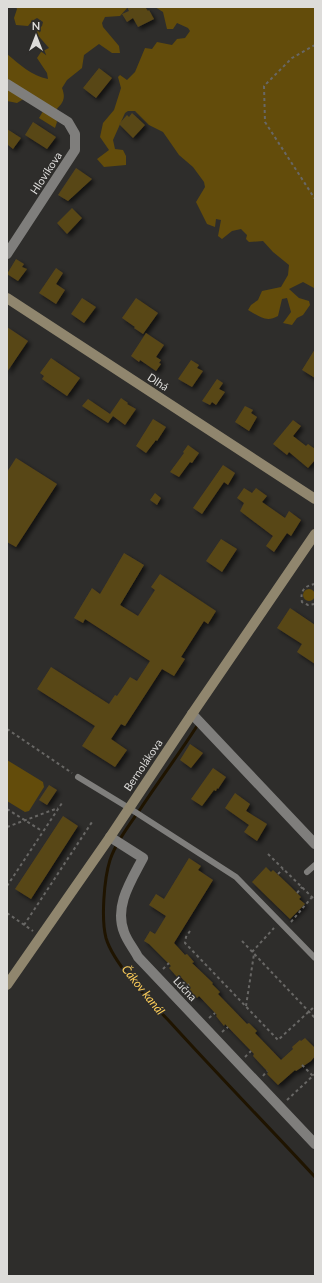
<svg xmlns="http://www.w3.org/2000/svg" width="322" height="1283" font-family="Lato,sans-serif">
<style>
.green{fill:#634c0b}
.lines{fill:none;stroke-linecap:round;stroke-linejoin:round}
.stream{stroke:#1f1400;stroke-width:3}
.building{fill:#594619;filter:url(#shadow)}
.path{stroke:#686765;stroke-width:2;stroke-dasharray:3 3;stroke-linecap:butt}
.lane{stroke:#7f7e7c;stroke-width:6}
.street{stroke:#7f7e7c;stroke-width:10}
.secondary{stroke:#90866e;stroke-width:10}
.labels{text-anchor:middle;stroke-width:3;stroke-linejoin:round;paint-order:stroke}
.street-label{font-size:11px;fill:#dddcda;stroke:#2e2d2b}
.water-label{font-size:12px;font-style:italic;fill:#fbcc59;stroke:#2e2d2b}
</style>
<defs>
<filter id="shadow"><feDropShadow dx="3" dy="3" stdDeviation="2" flood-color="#0009"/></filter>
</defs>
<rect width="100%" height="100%" fill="#2e2d2b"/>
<path class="green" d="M 16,7 L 128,7 L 120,16 L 105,17 L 102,23 L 103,27 L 119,46 L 120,53 L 112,53 L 99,44 L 84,55 L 82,68 L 67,80 L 62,88 C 67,101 61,104 53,113 L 57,122 L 55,128 L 39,118 L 46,106 L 30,95 L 17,103 L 7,101 L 7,54 C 19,64 32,76 48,79 L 47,73 L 37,58 L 41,52 L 49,48 L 35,32 L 42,26 L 43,22 L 37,18 L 32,21 L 28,26 L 16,25 L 14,18 L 17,9 Z
M 155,7 L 315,7 L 315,290 L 314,288 L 303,282 L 289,289 L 299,298 L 309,301 L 310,305 L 303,315 L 297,318 L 292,325 L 283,323 L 291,312 L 287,298 L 282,299 L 278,316 C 266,323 259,316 248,310 L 251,305 L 258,300 L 262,291 L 281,287 L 288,275 L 289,265 L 273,252 L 263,241 L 249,242 L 246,239 L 247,235 L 241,229 L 232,231 L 222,239 L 218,236 L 221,220 L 216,219 L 215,227 L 207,224 L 196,202 L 205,187 L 204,182 L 193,167 L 179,155 L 163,132 L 149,125 L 135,111 L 128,111 L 125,113 L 113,140 L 115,149 L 123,150 L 126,156 L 126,165 L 104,167 L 97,159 L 109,150 L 100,137 L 103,123 L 114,110 L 121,88 L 118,77 L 120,75 L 127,80 L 135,72 L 145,48 L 152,49 L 157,42 L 172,45 L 177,39 L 185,38 L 190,31 L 188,28 L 177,23 L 173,29 L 167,29 L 163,12 Z
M303 595a6 6 0 1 1 12 0a6 6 0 1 1-12 0Z
M 7,760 L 43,782 L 44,787 L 29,811 L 25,812 L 7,801 Z"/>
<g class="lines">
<path class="stream" d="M 197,726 C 179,754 159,781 141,808 C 130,824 116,842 110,860 C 104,879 101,919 106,938 C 114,965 151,1002 170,1022 C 218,1075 267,1125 315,1177"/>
</g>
<path class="building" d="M 127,7 L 145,7 L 148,11 L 149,10 L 154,19 L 138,27 L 133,18 L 127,22 L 122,14 L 129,11 Z
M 99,68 L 112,78 L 96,98 L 83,88 Z
M 132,113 L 145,125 L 133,138 L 119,124 L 127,115 L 129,117 Z
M 33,122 L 56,137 L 47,149 L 25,135 Z
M 7,129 L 21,138 L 13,149 L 7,144 Z
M 76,168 L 92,179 L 68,201 L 58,195 Z
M 72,208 L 82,218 L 67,234 L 57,223 Z
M 16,259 L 24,264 L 22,267 L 27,269 L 18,281 L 7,274 Z
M 56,268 L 63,273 L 56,284 L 65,290 L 56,304 L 39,293 Z
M 82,298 L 96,307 L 84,323 L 71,314 Z
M 136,298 L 158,313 L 143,334 L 134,328 L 135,327 L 122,318 Z
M 7,327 L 28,341 L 7,372 Z
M 146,333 L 164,345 L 156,357 L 161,360 L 159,363 L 161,364 L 156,371 L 140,360 L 139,362 L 131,356 Z
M 315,349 L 315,378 L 302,370 Z
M 51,358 L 80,378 L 67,396 L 42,379 L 44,376 L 40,373 Z
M 191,360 L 199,365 L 197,368 L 203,371 L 192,387 L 178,379 Z
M 217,379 L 223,383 L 219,389 L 225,392 L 216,405 L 212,402 L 210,405 L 202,401 Z
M 121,398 L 128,403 L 127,404 L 136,409 L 125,425 L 113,416 L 108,423 L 82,406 L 88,399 L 110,414 Z
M 245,406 L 253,410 L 251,413 L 257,417 L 249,431 L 235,422 Z
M 153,419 L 166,427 L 157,441 L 156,440 L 146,453 L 136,446 Z
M 293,420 L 301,426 L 293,436 L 306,446 L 308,444 L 315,449 L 315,460 L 308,468 L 289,452 L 287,455 L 273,444 Z
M 188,445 L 199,453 L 192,463 L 190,462 L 179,477 L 170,472 L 184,453 L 183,452 Z
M 16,458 L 57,484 L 16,547 L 7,542 L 7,472 Z
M 223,465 L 235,473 L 228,485 L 224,482 L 202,514 L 193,508 Z
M 244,488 L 252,493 L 256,488 L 267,496 L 262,502 L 285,518 L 289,511 L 301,520 L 291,536 L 287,533 L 274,552 L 266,546 L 273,536 L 240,511 L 244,503 L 237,498 Z
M 155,493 L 161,498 L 157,505 L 150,500 Z
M 221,539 L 237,549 L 222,572 L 206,561 Z
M 124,553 L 144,565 L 120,605 L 138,616 L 155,590 L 151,587 L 160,574 L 216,611 L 208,624 L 204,621 L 181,657 L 185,659 L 174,676 L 162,669 L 125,726 L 121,724 L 111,739 L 127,750 L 115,767 L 82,746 L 95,726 L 37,689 L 51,667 L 109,704 L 115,695 L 117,696 L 130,677 L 137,681 L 150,661 L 85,619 L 83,623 L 74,618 L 92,588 L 100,594 Z
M 290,608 L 315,625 L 315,664 L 297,652 L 302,644 L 277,628 Z
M 190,744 L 203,753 L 191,768 L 180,760 Z
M 213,768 L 226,777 L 218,789 L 217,788 L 216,791 L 214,790 L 202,806 L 191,799 Z
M 49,785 L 57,790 L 47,805 L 39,800 Z
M 235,793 L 250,804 L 246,811 L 267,824 L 257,841 L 244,832 L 249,825 L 225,808 Z
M 63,816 L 78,826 L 31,899 L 15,889 Z
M 189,858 L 201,866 L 198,870 L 213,880 L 174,943 L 185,955 L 187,954 L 194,962 L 192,963 L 213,983 L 212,984 L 220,992 L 218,994 L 247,1024 L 249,1023 L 257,1031 L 255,1033 L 281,1060 L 293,1049 L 292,1047 L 300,1040 L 301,1041 L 305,1038 L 315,1048 L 315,1056 L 311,1061 L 296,1071 L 295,1070 L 278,1085 L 267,1074 L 268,1072 L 253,1056 L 254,1054 L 225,1024 L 224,1026 L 216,1016 L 217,1015 L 199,996 L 197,998 L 189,989 L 190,987 L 179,975 L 177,977 L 169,968 L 171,966 L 149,944 L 144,941 L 150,931 L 155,934 L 166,916 L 149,905 L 156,894 L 164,899 Z
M 266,867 L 271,872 L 273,870 L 291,887 L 301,897 L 299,899 L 305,904 L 290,919 L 252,882 Z"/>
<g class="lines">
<path class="path" d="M 315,45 L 292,58 L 264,86 L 265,122 L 315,199
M 315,584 C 304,586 300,591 302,602 L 308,605 L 315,604
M 7,729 L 72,773
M 7,809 L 42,831
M 7,827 L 58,808
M 268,854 L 315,900
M 278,874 L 283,869
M 7,886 L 62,803
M 297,893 L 302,887
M 7,913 L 33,931
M 291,922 L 312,897
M 24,925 L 92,822
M 190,931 L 186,937 L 185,943 L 278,1040 L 315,1006
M 242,941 L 315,1018
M 252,952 L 274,928
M 163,969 L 169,963
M 183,990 L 189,984
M 246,1006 L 254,954
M 209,1018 L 215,1013
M 222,1032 L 228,1027
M 245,1057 L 251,1051
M 302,1065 L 315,1078
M 263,1076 L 267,1071
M 287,1100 L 315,1074"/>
<path class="lane" d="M 78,777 L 129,808 L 236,877 L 315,958
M 307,872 L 315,865"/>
<path class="street" d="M 7,84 L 68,122 L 75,134 L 75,150 L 7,254
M 192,714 L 315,844
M 110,837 L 143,858 C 131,881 114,906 124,932 C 127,941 134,949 138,957 L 315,1144"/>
<path class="secondary" d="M 7,298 L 315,499
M 7,985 L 110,837 L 192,714 L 315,534"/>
</g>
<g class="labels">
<g class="street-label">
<text transform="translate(46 173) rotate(-57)" y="4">Hlovíkova</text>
<text transform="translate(158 382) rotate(33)" y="4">Dlhá</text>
<text transform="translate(143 765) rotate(-56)" y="4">Bernolákova</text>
<text transform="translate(185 989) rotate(47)" y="4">Lúčna</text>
</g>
<g class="water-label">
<text transform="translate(143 990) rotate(51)" y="4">Čákov kanál</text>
</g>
</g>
<rect width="322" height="1283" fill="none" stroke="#dddcda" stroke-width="16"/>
<g transform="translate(36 36)" stroke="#2e2d2b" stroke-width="3" paint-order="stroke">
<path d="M0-3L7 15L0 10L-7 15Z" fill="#dddcda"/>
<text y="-6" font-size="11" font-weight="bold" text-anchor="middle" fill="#dddcda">N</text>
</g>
</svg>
